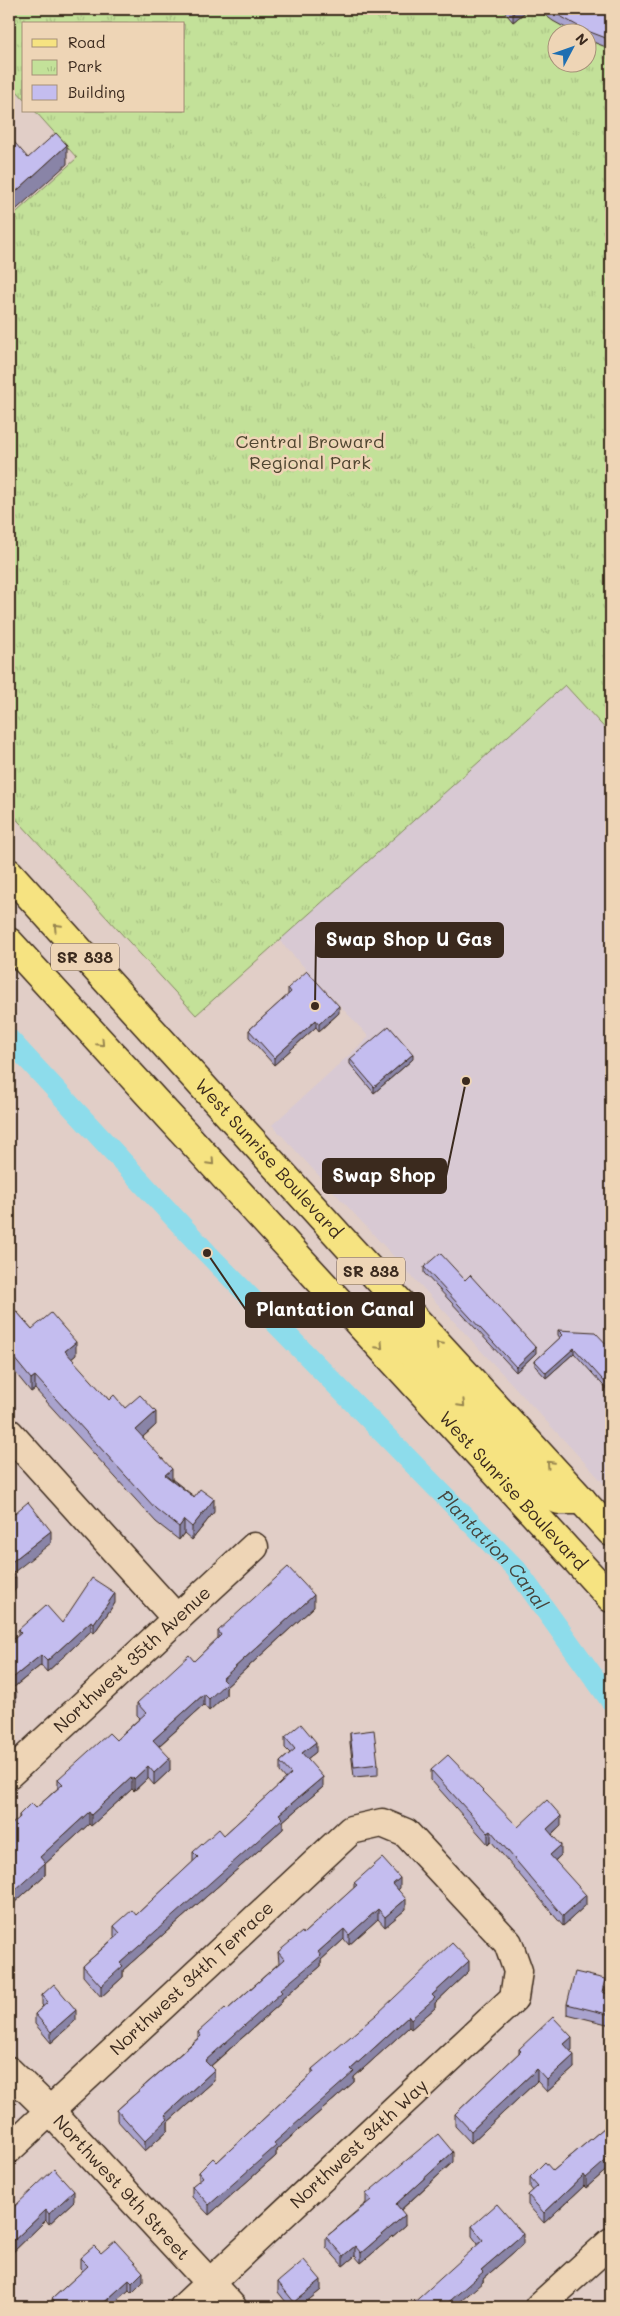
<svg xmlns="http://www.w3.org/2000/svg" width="620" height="2316" font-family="Mali,sans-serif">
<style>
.built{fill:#d8c9d3}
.park{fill:url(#park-tufts);stroke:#7f865c;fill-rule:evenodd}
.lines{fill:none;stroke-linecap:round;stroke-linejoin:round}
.canal{stroke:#8ddceb;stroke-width:21}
.minor-casing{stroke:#3b2a1e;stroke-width:31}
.major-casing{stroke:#3b2a1e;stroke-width:31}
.minor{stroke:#eed5b6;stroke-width:28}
.major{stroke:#f6e381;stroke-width:28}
.wall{fill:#a9a3ce;stroke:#3b2a1e}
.shaded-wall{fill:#8984a7;stroke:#3b2a1e}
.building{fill:#c4bdef;stroke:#3b2a1e}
.oneway{stroke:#988650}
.labels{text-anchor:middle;stroke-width:5;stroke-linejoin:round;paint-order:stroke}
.shield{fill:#eed5b6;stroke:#715d4c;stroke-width:1}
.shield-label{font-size:16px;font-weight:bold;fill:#3b2a1e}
.park-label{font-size:18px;fill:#4f4530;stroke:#eed5b6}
.street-label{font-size:18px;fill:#3b2a1e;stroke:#eed5b6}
.water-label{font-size:19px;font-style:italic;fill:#47453d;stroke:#eed5b6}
.leader{fill:none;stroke:#3b2a1e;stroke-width:2}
.callout-dot{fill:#3b2a1e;stroke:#eed5b6;stroke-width:2}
.callout{fill:#3b2a1e;stroke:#3b2a1e;stroke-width:2}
.callout-label{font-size:19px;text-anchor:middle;font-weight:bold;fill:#fff}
</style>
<defs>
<pattern id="park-tufts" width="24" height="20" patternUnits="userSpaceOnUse" patternTransform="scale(1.25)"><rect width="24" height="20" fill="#c3e199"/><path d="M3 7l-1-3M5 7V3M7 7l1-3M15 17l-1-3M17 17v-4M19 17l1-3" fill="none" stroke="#a8c183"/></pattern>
</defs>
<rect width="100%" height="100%" fill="#e1cec7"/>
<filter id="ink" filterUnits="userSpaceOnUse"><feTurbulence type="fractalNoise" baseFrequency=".02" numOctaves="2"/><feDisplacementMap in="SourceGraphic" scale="10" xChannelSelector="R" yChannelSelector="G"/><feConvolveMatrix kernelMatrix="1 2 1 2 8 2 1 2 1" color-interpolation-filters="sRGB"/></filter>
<g filter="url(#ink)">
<path class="built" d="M 565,685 L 611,736 L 611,1491 L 272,1125 L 369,1037 L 279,940 Z"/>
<path class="park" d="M 9,9 L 611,9 L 611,735 L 565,685 L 196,1015 L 9,811 L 9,219 L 77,158 L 35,111 L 184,111 L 184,24 L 24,24 L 24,99 L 9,82 ZM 558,32 L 588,32 L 588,62 L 558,62 Z"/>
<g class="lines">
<path class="canal" id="s1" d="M 9,1039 L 207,1253 L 516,1569 L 611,1701"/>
<g class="minor-casing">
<g id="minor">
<path d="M 9,1433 L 177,1619"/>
<path id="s2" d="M 9,1774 L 254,1547"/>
<path id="s3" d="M 9,2071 L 50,2111 L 232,2307"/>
<path id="s4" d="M 9,2149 L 351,1830 L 382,1823 L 406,1833 L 508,1943 L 518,1971 L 514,1998 L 184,2307"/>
<path d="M 539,2307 L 611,2242"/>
</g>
</g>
<g class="major-casing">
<g id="major">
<path id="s5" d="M 9,873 L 347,1245 L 611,1532"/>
<path id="s6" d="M 9,942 L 611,1598"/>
<path d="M 388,1329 L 547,1494 L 559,1500 L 582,1500"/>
</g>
</g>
<use href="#minor" class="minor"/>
<use href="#major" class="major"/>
</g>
<path class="wall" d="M 502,9 L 529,9 L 513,22 Z
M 537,9 L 611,9 L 611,49 L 588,40 L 588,32 L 573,32 L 553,21 Z
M 288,988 L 339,1013 L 319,1031 L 316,1027 L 274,1065 L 249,1037 L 249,1030 L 288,995 Z
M 350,1059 L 413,1059 L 374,1093 L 350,1064 Z
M 424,1267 L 465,1280 L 536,1353 L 516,1372 L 424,1273 Z
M 9,1296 L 13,1308 L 32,1329 L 76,1355 L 71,1359 L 109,1400 L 156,1425 L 143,1437 L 172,1479 L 214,1512 L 192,1540 L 184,1533 L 179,1540 L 156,1522 L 35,1389 L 31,1392 L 9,1365 Z
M 558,1330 L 611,1349 L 611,1394 L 574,1353 L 546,1378 L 535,1366 L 535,1361 L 560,1338 L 558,1335 Z
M 115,1603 L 94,1633 L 91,1631 L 47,1672 L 41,1665 L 13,1688 L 16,1702 L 9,1709 L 18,1635 L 18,1630 L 62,1623 Z
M 314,1607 L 226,1687 L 226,1695 L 209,1711 L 204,1705 L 159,1746 L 170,1770 L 154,1785 L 148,1778 L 134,1791 L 132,1789 L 91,1826 L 89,1824 L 45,1864 L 45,1875 L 14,1903 L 9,1898 L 9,1827 L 19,1819 L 19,1815 L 36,1808 L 58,1788 L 58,1779 L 116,1740 L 140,1718 L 137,1715 L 137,1703 L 194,1661 L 218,1638 L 218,1631 Z
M 350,1733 L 378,1764 L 378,1775 L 354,1777 L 350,1743 Z
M 285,1737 L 316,1752 L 307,1759 L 323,1787 L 283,1821 L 283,1829 L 123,1970 L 123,1977 L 101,1997 L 83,1976 L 83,1966 L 115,1937 L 114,1936 L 114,1926 L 136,1915 L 193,1862 L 193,1852 L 224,1835 L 286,1779 L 280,1772 L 280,1762 L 290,1753 L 285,1748 Z
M 431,1770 L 518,1827 L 561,1826 L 552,1835 L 561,1855 L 555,1861 L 586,1905 L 563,1926 L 491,1841 L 488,1844 L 431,1780 Z
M 354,1883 L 400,1888 L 398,1890 L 406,1909 L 385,1927 L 378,1919 L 349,1945 L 344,1939 L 321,1960 L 321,1966 L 282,1999 L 282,2002 L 210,2067 L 214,2081 L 168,2122 L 168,2130 L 145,2151 L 117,2120 L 117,2110 L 198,2038 L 198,2032 L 227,2010 L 279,1963 L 278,1952 L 303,1934 L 354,1888 Z
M 469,1971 L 435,2003 L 435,2008 L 411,2029 L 409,2027 L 354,2077 L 354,2082 L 276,2150 L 276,2156 L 209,2215 L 192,2197 L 192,2186 L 199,2181 L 199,2172 L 217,2162 L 312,2074 L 312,2069 Z
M 605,1990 L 604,1993 L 611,1995 L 611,2025 L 567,2014 L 567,2004 Z
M 42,1995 L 76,2020 L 51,2043 L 35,2024 L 35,2014 L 43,2006 L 42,2005 Z
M 519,2049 L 572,2050 L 570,2051 L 574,2068 L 547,2092 L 537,2081 L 471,2143 L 455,2126 L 455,2114 L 519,2053 Z
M 611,2118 L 611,2166 L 586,2188 L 584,2186 L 544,2223 L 528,2205 L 528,2195 L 533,2191 L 530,2187 L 530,2177 L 553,2171 L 610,2123 L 610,2119 Z
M 453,2162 L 401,2210 L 405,2226 L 361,2263 L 355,2256 L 343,2266 L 326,2247 L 326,2237 L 366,2203 L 366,2194 Z
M 74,2201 L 49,2224 L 46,2220 L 9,2256 L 9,2208 L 14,2207 Z
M 472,2226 L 523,2244 L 483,2279 L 483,2282 L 478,2244 L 472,2236 Z
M 101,2253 L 143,2282 L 132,2293 L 129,2290 L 110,2307 L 52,2307 L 52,2299 L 83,2271 L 80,2268 L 80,2258 Z
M 278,2282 L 321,2290 L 300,2307 L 290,2307 L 278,2292 Z"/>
<path class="shaded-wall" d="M 518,9 L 529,9 L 513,22 L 513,13 Z
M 67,145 L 67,164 L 9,216 L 9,198 Z
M 339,1006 L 339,1013 L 319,1031 L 319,1024 Z
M 316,1020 L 316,1027 L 274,1065 L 274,1058 Z
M 413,1054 L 413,1059 L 374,1093 L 374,1087 Z
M 13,1301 L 13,1314 L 10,1304 Z
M 76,1342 L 76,1355 L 65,1364 L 65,1351 Z
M 536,1348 L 536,1353 L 516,1372 L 516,1367 Z
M 574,1348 L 574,1353 L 546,1378 L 546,1373 Z
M 35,1376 L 35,1389 L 31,1392 L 31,1379 Z
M 156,1412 L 156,1425 L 136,1443 L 136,1430 Z
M 172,1469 L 172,1481 L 165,1475 Z
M 214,1499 L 214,1512 L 192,1540 L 192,1527 Z
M 184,1520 L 184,1533 L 179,1540 L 179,1527 Z
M 51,1531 L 51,1543 L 9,1576 L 9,1564 Z
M 16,1577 L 16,1589 L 9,1596 L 9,1584 Z
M 115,1593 L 115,1603 L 94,1633 L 94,1623 Z
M 314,1595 L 314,1607 L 226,1687 L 226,1695 L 209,1711 L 209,1699 L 222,1679 Z
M 91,1621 L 91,1631 L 47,1672 L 47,1661 Z
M 41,1655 L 41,1665 L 9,1691 L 9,1681 Z
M 16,1692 L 16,1702 L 9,1709 L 9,1699 Z
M 204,1694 L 204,1705 L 153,1751 L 153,1740 Z
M 316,1742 L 316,1752 L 302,1763 L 302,1753 Z
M 170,1758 L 170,1770 L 154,1785 L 154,1773 Z
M 148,1766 L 148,1778 L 134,1791 L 134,1779 Z
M 132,1777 L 132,1789 L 91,1826 L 91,1815 Z
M 323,1777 L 323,1787 L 283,1821 L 283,1829 L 123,1970 L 123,1977 L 101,1997 L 101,1986 L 120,1963 L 279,1814 Z
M 89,1812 L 89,1824 L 45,1864 L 45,1875 L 14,1903 L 14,1891 L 40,1857 Z
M 561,1816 L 561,1826 L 547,1839 L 547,1829 Z
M 491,1831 L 491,1841 L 488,1844 L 488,1833 Z
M 561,1845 L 561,1855 L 550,1865 L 550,1855 Z
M 400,1878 L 400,1888 L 393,1894 L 393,1884 Z
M 586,1895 L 586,1905 L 563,1926 L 563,1916 Z
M 406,1899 L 406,1909 L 385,1927 L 385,1917 Z
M 378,1909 L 378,1919 L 349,1945 L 349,1935 Z
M 344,1929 L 344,1939 L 321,1960 L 321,1966 L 282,1999 L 282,2002 L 205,2071 L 205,2061 L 318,1952 Z
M 469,1961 L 469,1971 L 435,2003 L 435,2008 L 411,2029 L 411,2019 L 432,1995 Z
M 605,1979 L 605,1990 L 602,2002 L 602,1992 Z
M 76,2010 L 76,2020 L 51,2043 L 51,2032 Z
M 409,2016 L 409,2027 L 354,2077 L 354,2082 L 276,2150 L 276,2156 L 209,2215 L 209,2205 L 351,2069 Z
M 572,2037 L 572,2050 L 564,2057 L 564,2044 Z
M 574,2055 L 574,2068 L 547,2092 L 547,2080 Z
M 537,2069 L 537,2081 L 471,2143 L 471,2131 Z
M 214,2070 L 214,2081 L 168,2122 L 168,2130 L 145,2151 L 145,2141 L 165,2115 Z
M 453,2152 L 453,2162 L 396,2214 L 396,2204 Z
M 611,2152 L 611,2166 L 586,2188 L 586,2178 Z
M 584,2175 L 584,2186 L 544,2223 L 544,2213 Z
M 74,2191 L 74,2201 L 49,2224 L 49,2214 Z
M 46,2210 L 46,2220 L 9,2256 L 9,2245 Z
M 405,2215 L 405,2226 L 361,2263 L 361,2253 Z
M 523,2234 L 523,2244 L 483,2279 L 483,2282 L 454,2307 L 443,2307 L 481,2270 Z
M 355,2246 L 355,2256 L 343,2266 L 343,2256 Z
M 143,2272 L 143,2282 L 132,2293 L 132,2283 Z
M 129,2280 L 129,2290 L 110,2307 L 99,2307 Z
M 321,2280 L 321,2290 L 300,2307 L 294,2307 L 294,2302 Z"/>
<path class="building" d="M 510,9 L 518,9 L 513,13 Z
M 548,9 L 611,9 L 611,40 L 585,30 L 553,12 Z
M 56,133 L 67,145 L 9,198 L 9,136 L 28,158 Z
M 307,971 L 339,1006 L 319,1024 L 316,1020 L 274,1058 L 249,1030 L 291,992 L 288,988 Z
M 389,1026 L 413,1054 L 374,1087 L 350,1059 Z
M 440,1253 L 465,1280 L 470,1275 L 536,1348 L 516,1367 L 424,1267 Z
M 9,1296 L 13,1301 L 10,1304 L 32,1329 L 51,1313 L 76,1342 L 65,1351 L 109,1400 L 114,1395 L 125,1408 L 140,1395 L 156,1412 L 136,1430 L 172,1469 L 165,1475 L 194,1497 L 200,1489 L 214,1499 L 192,1527 L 184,1520 L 179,1527 L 156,1509 L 35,1376 L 31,1379 L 9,1352 Z
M 558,1330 L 595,1332 L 611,1349 L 611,1389 L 574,1348 L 546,1373 L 535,1361 L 563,1335 Z
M 28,1502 L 51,1531 L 9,1564 L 9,1518 Z
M 288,1567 L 314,1595 L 222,1679 L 226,1683 L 209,1699 L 204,1694 L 153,1740 L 170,1758 L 154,1773 L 148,1766 L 134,1779 L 132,1777 L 91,1815 L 89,1812 L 40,1857 L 45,1863 L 14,1891 L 9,1886 L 9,1827 L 20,1817 L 19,1815 L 31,1803 L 36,1808 L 63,1784 L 58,1779 L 109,1733 L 116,1740 L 146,1713 L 137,1703 L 189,1655 L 194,1661 L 221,1635 L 218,1631 Z
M 9,1568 L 16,1577 L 9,1584 Z
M 92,1578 L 115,1593 L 94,1623 L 91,1621 L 47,1661 L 41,1655 L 9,1681 L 9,1643 L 21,1633 L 18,1630 L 46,1605 L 62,1623 Z
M 9,1682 L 16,1692 L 9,1699 Z
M 301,1724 L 316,1742 L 302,1753 L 323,1777 L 279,1814 L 283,1818 L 120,1963 L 123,1966 L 101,1986 L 83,1966 L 120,1933 L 114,1926 L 132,1910 L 136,1915 L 198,1857 L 193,1852 L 219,1829 L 224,1835 L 291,1774 L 280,1762 L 295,1749 L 285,1737 Z
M 374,1730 L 378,1764 L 354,1767 L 350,1733 Z
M 448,1755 L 518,1827 L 547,1800 L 561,1816 L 547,1829 L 561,1845 L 550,1855 L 586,1895 L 563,1916 L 491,1831 L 488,1833 L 431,1770 Z
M 382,1858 L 400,1878 L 393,1884 L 406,1899 L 385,1917 L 378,1909 L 349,1935 L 344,1929 L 318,1952 L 321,1956 L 280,1990 L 282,1992 L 205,2061 L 214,2070 L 165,2115 L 168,2119 L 145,2141 L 117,2110 L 201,2036 L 198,2032 L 225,2008 L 227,2010 L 284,1959 L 278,1952 L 302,1932 L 303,1934 L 357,1885 L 354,1883 Z
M 452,1943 L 469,1961 L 432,1995 L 435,1998 L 411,2019 L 409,2016 L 351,2069 L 354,2072 L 274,2143 L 276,2146 L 209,2205 L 192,2186 L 203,2177 L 199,2172 L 213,2158 L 217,2162 L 314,2072 L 312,2069 L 376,2015 Z
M 575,1972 L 605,1979 L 602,1992 L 611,1995 L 611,2015 L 567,2004 Z
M 54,1984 L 76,2010 L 51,2032 L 35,2014 L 48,2002 L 42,1995 Z
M 553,2017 L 572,2037 L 564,2044 L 574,2055 L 547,2080 L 537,2069 L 471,2131 L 455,2114 L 521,2051 L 519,2049 Z
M 611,2122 L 611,2152 L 609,2154 L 611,2156 L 586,2178 L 584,2175 L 544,2213 L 528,2195 L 538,2186 L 530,2177 L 545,2162 L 553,2171 Z
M 438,2134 L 453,2152 L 396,2204 L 405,2215 L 361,2253 L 355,2246 L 343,2256 L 326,2237 L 371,2200 L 366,2194 Z
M 54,2169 L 74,2191 L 49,2214 L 46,2210 L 9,2245 L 9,2208 L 12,2205 L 14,2207 Z
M 497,2204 L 523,2234 L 481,2270 L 483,2272 L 443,2307 L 409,2307 L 483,2240 L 472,2226 Z
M 115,2241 L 143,2272 L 132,2283 L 129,2280 L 99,2307 L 59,2307 L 52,2299 L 88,2266 L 80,2258 L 94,2246 L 101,2253 Z
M 304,2260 L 321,2280 L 294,2302 L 278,2282 Z"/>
<defs><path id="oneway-chevron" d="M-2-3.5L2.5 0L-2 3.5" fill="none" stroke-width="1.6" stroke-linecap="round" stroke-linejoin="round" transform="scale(1.25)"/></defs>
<g class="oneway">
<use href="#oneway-chevron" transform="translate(57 927) rotate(-133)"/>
<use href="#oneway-chevron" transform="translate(101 1043) rotate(47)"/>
<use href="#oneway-chevron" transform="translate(211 1162) rotate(47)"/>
<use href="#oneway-chevron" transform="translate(439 1345) rotate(-133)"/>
<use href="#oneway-chevron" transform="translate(380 1346) rotate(47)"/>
<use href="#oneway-chevron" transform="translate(462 1404) rotate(46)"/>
<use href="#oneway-chevron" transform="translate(550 1464) rotate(-133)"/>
</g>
</g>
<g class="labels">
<g class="shield">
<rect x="51" y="943.5" width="68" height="27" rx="4"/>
<rect x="337" y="1257.5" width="68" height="27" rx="4"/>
</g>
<g class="shield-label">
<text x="85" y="963">SR 838</text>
<text x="371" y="1277">SR 838</text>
</g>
<g class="park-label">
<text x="310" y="448">Central Broward<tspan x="310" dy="21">Regional Park</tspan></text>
</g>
<g class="street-label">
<text dy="6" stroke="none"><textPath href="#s5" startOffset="386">West Sunrise Boulevard</textPath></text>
<text dy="6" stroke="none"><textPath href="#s6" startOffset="745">West Sunrise Boulevard</textPath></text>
<text dy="6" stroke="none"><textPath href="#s2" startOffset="168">Northwest 35th Avenue</textPath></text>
<text dy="6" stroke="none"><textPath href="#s4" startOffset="250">Northwest 34th Terrace</textPath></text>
<text transform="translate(359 2144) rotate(-43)" y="6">Northwest 34th Way</text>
<text dy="6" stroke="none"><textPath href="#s3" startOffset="162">Northwest 9th Street</textPath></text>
</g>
<g class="water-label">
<text dy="7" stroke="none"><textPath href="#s1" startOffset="704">Plantation Canal</textPath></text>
</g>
</g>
<path class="leader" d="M315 1006L316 940M466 1081L446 1176M207 1253L246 1310"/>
<g class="callout-dot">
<circle cx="315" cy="1006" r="5"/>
<circle cx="466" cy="1081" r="5"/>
<circle cx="207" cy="1253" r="5"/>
</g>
<g class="callout">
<rect x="316" y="923" width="187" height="34" rx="5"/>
<rect x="323" y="1159" width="123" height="34" rx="5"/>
<rect x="246" y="1293" width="178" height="34" rx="5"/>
</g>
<g class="callout-label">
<text x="409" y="946">Swap Shop U Gas</text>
<text x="384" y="1182">Swap Shop</text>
<text x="335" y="1316">Plantation Canal</text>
</g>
<rect width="620" height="2316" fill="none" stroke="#eed5b6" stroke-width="30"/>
<rect x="15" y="15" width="590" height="2286" fill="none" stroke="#3b2a1e" stroke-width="2" filter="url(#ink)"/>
<rect x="22" y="22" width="162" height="90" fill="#eed5b6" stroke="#a69179"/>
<rect x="32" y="39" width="25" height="8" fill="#f6e381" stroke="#a69179"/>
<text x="68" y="48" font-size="15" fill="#3b2a1e">Road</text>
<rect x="32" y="60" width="25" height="15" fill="url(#park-tufts)" stroke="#a69179"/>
<text x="68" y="72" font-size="15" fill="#3b2a1e">Park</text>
<rect x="32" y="85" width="25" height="15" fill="#c4bdef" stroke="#a69179"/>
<text x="68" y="98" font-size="15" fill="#3b2a1e">Building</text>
<g transform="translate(572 48) rotate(49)"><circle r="24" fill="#eed5b6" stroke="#a69179"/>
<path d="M0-4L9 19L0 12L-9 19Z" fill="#1f6fb2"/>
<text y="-8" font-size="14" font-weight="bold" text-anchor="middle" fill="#3b2a1e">N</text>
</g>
</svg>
